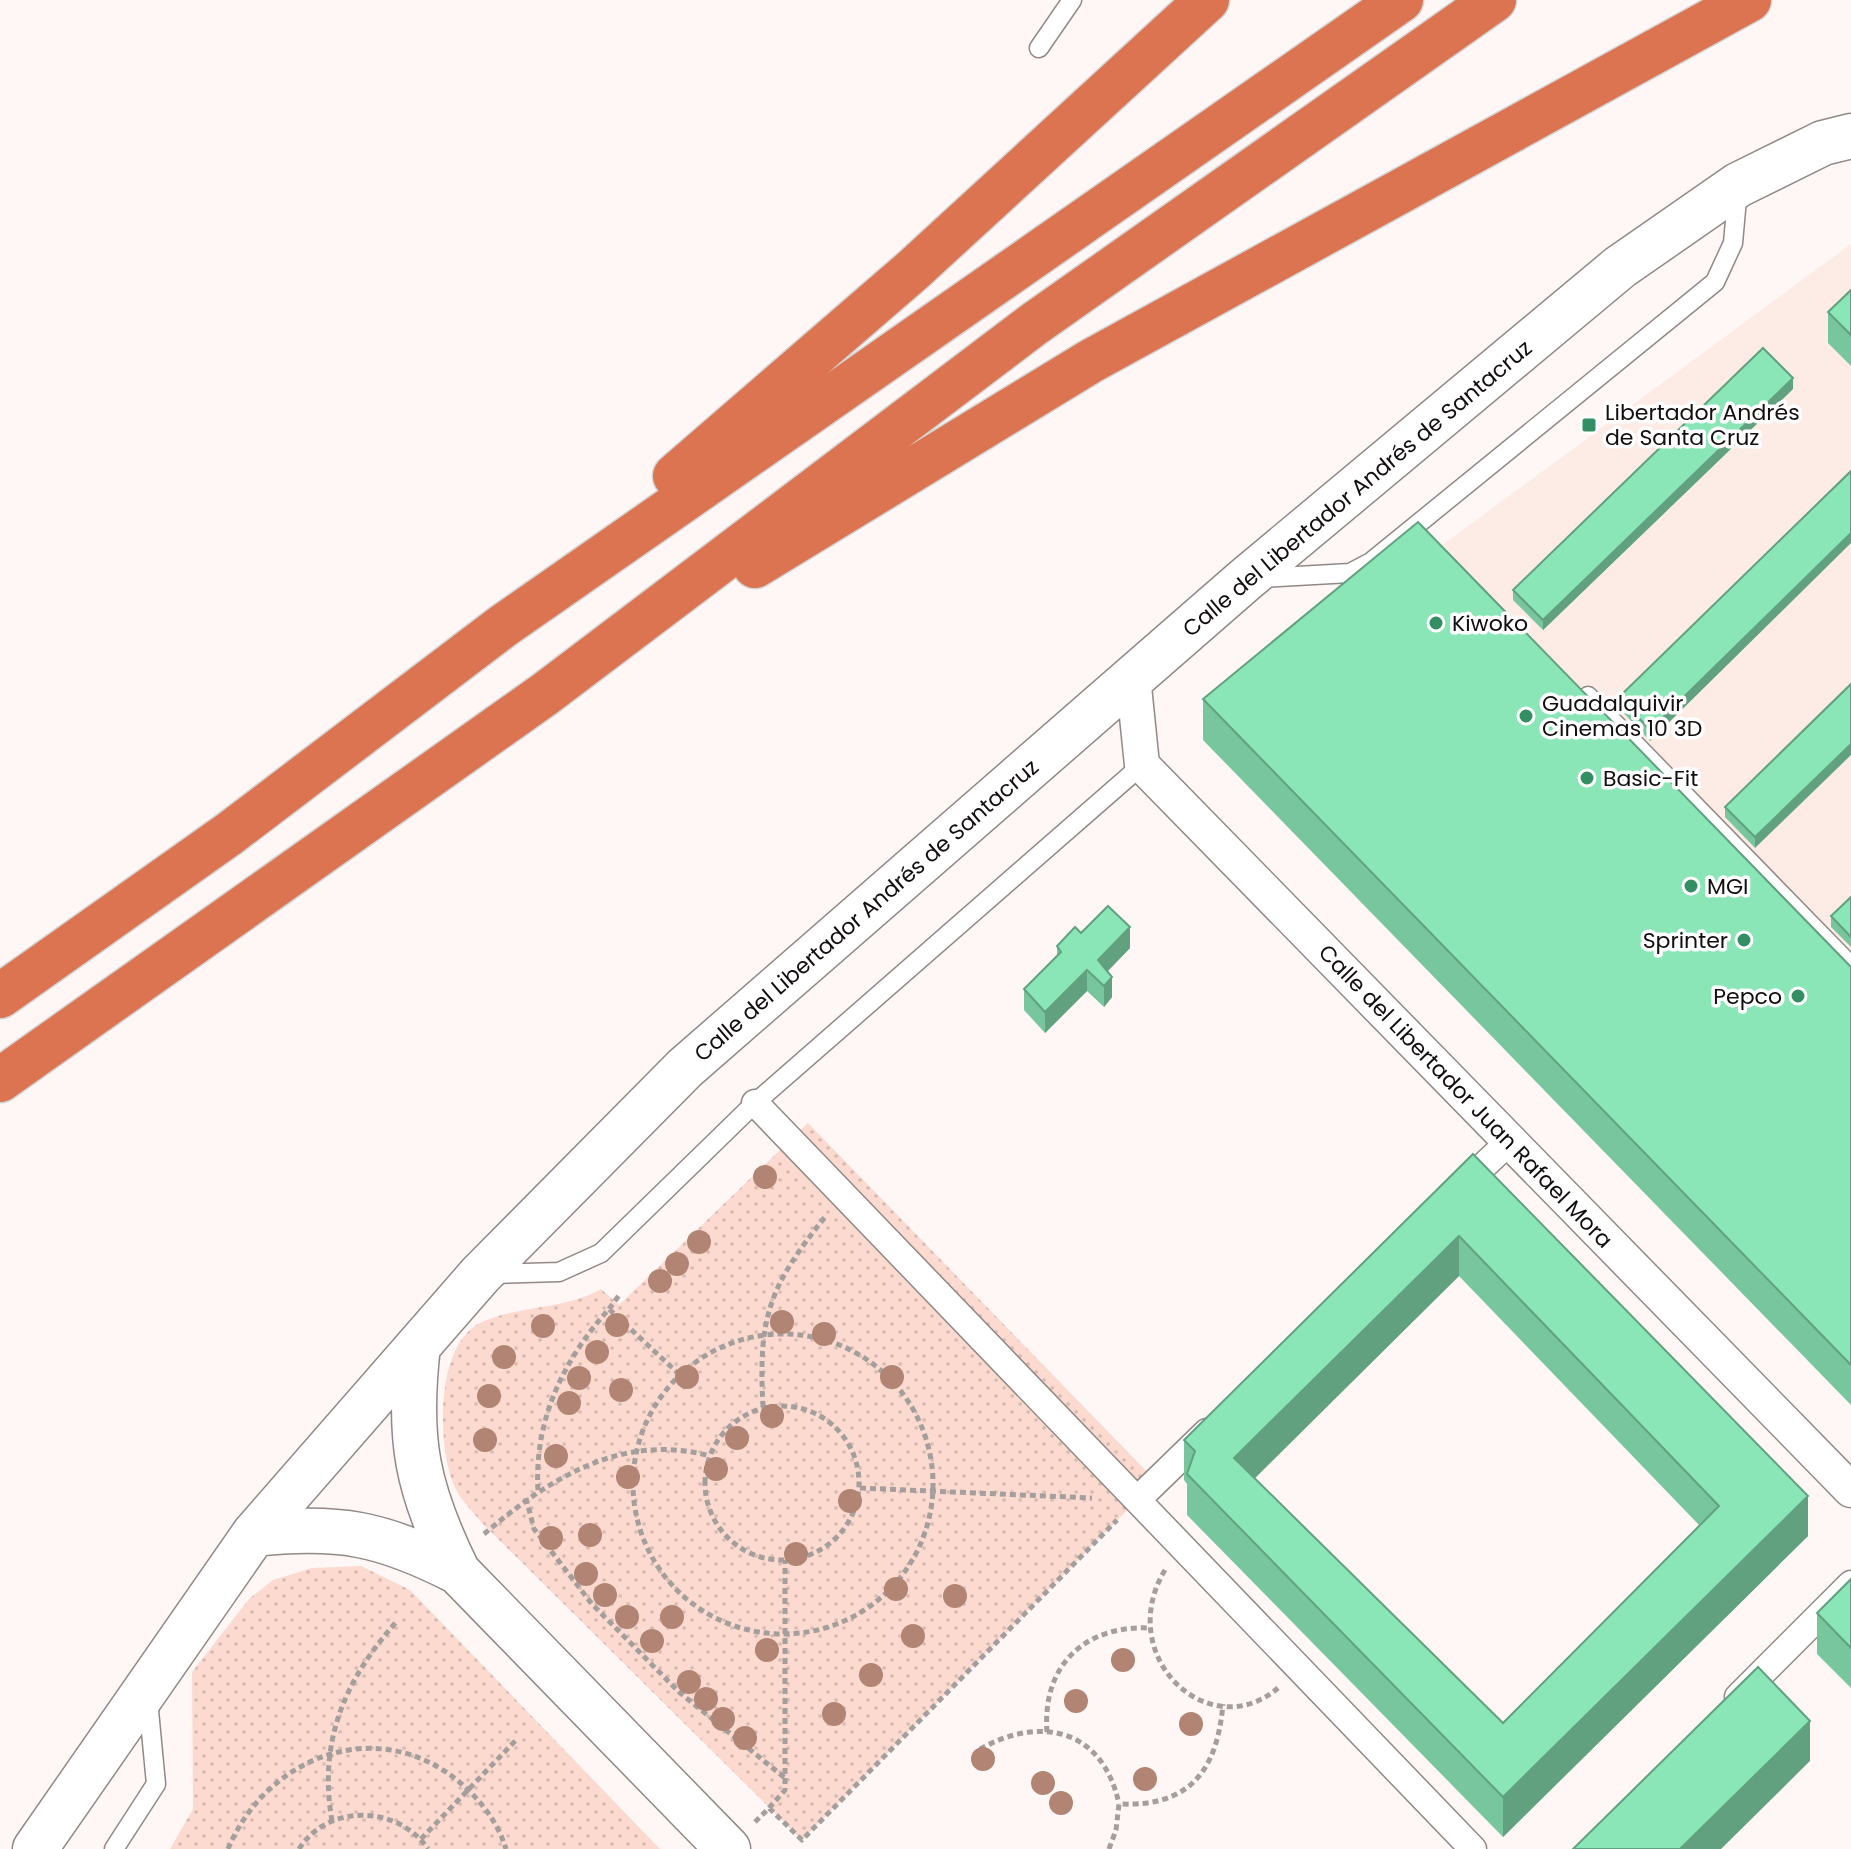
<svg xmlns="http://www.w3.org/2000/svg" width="1851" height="1849" font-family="Poppins,sans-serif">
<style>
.built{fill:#fdebe5}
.green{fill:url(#green-dots)}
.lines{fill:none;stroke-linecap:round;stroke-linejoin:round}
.service-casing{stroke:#918986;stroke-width:21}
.pedestrian-casing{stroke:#918986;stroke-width:29}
.minor-casing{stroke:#918986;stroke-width:37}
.secondary-casing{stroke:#918986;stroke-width:47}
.motorway-casing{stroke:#d4d4d3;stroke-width:47}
.path{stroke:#a49e9c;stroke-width:5;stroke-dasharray:6 4;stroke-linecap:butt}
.service{stroke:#fff;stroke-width:18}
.pedestrian{stroke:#fff;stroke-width:26}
.minor{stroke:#fff;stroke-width:34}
.secondary{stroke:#fff;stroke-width:44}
.motorway{stroke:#dc7452;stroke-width:44}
.tree{fill:#b18473}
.wall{fill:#77c69d;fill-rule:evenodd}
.shaded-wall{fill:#61a17f}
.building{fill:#8ae6b6;stroke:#61a17f;stroke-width:2;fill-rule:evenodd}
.poi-dot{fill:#348e64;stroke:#fff;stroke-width:3}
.labels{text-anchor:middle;stroke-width:7;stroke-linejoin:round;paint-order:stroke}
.poi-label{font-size:22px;fill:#110e0d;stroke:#fff;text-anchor:start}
.street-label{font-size:22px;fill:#110e0d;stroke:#fff}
</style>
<defs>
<pattern id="green-dots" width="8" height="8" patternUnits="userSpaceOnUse" patternTransform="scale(2)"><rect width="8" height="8" fill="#fcdacf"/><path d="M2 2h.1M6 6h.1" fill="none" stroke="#d7bab1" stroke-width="1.8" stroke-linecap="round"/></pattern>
</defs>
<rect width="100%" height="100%" fill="#fff7f5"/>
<path class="built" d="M 1851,244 L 1851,1405 L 1203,740 L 1418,563 Z"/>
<path class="green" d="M 808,1123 L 1156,1481 L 802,1840 L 481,1522 C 473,1512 461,1500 455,1488 C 437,1448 434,1343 482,1322 C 521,1305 564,1310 601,1289 L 619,1305 Z
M 361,1566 L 410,1590 L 660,1849 L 170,1849 L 193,1809 L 192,1672 L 249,1599 L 273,1580 L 312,1568 Z"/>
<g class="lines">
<g class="service-casing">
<path id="service" d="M 1039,48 L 1072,0
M 1261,578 L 1350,573 L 1371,562 L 1715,282 L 1733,243 L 1738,188
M 1588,696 L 1851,966
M 491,1274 L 559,1272 L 601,1253 L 755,1103 L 1142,765
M 114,1849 L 156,1784 L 148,1700"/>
</g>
<g class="pedestrian-casing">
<path id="pedestrian" d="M 755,1103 L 1473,1849
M 1460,1188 L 1510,1141
M 1137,1500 L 1207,1432
M 1738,1697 L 1851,1584"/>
</g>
<g class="minor-casing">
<path id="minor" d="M 1133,677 L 1142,765 L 1851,1490"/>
</g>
<g class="secondary-casing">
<path id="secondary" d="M 418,1346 C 407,1439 417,1489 458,1572 L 728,1849
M 254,1534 C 339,1525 382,1533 458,1572
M 35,1849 L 254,1534 L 480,1275 L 685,1068 L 1246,579 L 1620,267 L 1738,185 L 1823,143 L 1851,136"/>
</g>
<g class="motorway-casing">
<path id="motorway" d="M 675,476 L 913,270 L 1207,0
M 755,566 L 1091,361 L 1749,0
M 0,996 L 229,834 L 503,626 L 1401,0
M 0,1080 L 545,694 L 1034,324 L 1494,0"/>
</g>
<path class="path" d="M 609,1309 L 620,1294
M633 1484a150 150 0 1 1 300 0a150 150 0 1 1-300 0Z
M705 1483a77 77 0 1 1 154 0a77 77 0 1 1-154 0Z
M 763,1407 C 758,1317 769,1287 825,1217
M 860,1488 L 1092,1498
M 538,1490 C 534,1421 563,1360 609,1309 L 681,1376
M 526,1498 L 534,1529 L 592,1604 L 679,1692 L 785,1778
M 484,1534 C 549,1479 621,1432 710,1456
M 1165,1570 C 1113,1656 1209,1747 1278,1688
M 1047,1732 C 1042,1665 1085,1625 1150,1628
M 980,1749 C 1041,1715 1103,1729 1119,1804
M 769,1808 L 785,1790 L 785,1560
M 332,1821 C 318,1741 345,1679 398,1620
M 755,1822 L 769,1808 L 802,1840 L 1117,1520
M 421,1839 L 516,1740
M 228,1849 C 266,1758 374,1714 457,1780 C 479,1798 498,1822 506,1849
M 299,1849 C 328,1803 398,1805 428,1849
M 1109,1849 L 1116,1830 L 1119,1804 C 1190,1807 1217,1771 1223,1704"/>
<use href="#service" class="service"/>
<use href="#pedestrian" class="pedestrian"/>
<use href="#minor" class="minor"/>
<use href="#secondary" class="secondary"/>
<use href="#motorway" class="motorway"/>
</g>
<g class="tree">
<circle cx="765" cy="1177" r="12"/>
<circle cx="699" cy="1242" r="12"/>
<circle cx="677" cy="1264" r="12"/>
<circle cx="660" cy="1281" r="12"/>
<circle cx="782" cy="1322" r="12"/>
<circle cx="617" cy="1325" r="12"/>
<circle cx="543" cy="1326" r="12"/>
<circle cx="824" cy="1334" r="12"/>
<circle cx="597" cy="1352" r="12"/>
<circle cx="504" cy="1357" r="12"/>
<circle cx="687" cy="1377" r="12"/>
<circle cx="892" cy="1377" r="12"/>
<circle cx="579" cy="1378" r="12"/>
<circle cx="621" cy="1390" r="12"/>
<circle cx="489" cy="1396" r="12"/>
<circle cx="569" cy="1403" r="12"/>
<circle cx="772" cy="1416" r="12"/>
<circle cx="737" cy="1438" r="12"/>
<circle cx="485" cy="1440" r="12"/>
<circle cx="556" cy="1456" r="12"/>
<circle cx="716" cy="1469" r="12"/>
<circle cx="628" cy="1477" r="12"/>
<circle cx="850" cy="1501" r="12"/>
<circle cx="590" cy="1535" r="12"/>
<circle cx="551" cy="1538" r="12"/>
<circle cx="796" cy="1554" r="12"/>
<circle cx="586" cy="1574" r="12"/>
<circle cx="896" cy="1589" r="12"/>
<circle cx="605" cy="1595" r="12"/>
<circle cx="955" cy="1596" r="12"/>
<circle cx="627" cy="1617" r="12"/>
<circle cx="672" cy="1617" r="12"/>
<circle cx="913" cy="1636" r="12"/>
<circle cx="652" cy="1641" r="12"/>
<circle cx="767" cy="1650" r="12"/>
<circle cx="1123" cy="1660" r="12"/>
<circle cx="871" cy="1675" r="12"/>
<circle cx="689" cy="1682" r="12"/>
<circle cx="706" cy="1699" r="12"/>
<circle cx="1076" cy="1701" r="12"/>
<circle cx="834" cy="1714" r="12"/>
<circle cx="723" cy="1719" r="12"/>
<circle cx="1191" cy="1724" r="12"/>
<circle cx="745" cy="1738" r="12"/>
<circle cx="983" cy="1759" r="12"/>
<circle cx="1145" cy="1779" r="12"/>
<circle cx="1043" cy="1783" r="12"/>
<circle cx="1061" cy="1803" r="12"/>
</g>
<path class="wall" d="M 1851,290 L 1851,366 L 1828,343 L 1828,312 Z
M 1793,389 L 1543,630 L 1513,600 L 1513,590 Z
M 1851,471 L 1650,741 L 1619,708 L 1619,697 Z
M 1851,684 L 1755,848 L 1725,817 L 1725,807 Z
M 1203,699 L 1851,967 L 1851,1405 L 1203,740 Z
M 1851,897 L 1851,947 L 1831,927 L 1831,916 Z
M 1081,933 L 1130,948 L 1108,971 L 1112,997 L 1104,1007 L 1087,991 L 1045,1033 L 1024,1010 L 1024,989 L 1057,957 L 1057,946 Z
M 1473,1154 L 1808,1536 L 1503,1837 L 1187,1515 L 1187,1484 L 1184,1480 L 1184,1440 ZM 1459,1276 L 1700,1526 L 1503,1723 L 1254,1478 Z
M 1851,1579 L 1851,1688 L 1817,1654 L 1817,1613 Z"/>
<path class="shaded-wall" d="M 1793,378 L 1793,389 L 1543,630 L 1543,620 Z
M 1851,533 L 1851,543 L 1650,741 L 1650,730 Z
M 1851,744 L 1851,755 L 1755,848 L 1755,837 Z
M 1130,927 L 1130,948 L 1098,981 L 1098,960 Z
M 1087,970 L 1087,991 L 1045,1033 L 1045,1012 Z
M 1112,977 L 1112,997 L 1104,1007 L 1104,986 Z
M 1459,1236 L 1459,1276 L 1234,1499 L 1234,1458 Z
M 1808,1496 L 1808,1536 L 1503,1837 L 1503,1797 Z
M 1810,1721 L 1810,1761 L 1721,1849 L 1680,1849 Z"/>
<path class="building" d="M 1851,290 L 1851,335 L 1828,312 Z
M 1763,348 L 1793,378 L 1543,620 L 1513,590 Z
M 1851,471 L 1851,533 L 1650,730 L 1619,697 Z
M 1418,522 L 1851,967 L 1851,1365 L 1203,699 Z
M 1851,684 L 1851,744 L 1755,837 L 1725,807 Z
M 1851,897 L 1851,937 L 1831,916 Z
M 1108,906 L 1130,927 L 1098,960 L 1112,977 L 1104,986 L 1087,970 L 1045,1012 L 1024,989 L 1061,952 L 1057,946 L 1075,927 L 1081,933 Z
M 1473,1154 L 1808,1496 L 1503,1797 L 1187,1474 L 1195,1451 L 1184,1440 ZM 1459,1236 L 1719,1506 L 1503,1723 L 1234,1458 Z
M 1851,1579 L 1851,1648 L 1817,1613 Z
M 1758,1667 L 1810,1721 L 1680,1849 L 1573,1849 Z"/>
<g class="poi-dot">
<rect x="1581" y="417" width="16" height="16" rx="4"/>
<circle cx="1436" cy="623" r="8"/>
<circle cx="1526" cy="716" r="8"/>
<circle cx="1587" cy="778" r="8"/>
<circle cx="1691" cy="886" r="8"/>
<circle cx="1744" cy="940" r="8"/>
<circle cx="1798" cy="996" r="8"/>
</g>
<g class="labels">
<g class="poi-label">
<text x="1605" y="420">Libertador Andrés<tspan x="1605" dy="25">de Santa Cruz</tspan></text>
<text x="1452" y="631">Kiwoko</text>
<text x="1542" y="711">Guadalquivir<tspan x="1542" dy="25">Cinemas 10 3D</tspan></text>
<text x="1603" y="786">Basic-Fit</text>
<text x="1707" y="894">MGI</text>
<text x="1728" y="948" text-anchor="end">Sprinter</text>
<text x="1782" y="1004" text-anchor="end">Pepco</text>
</g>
<g class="street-label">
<text transform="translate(1357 488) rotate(-40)" y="8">Calle del Libertador Andrés de Santacruz</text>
<text transform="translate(866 910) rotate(-41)" y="8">Calle del Libertador Andrés de Santacruz</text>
<text transform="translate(1466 1096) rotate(46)" y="8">Calle del Libertador Juan Rafael Mora</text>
</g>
</g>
</svg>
